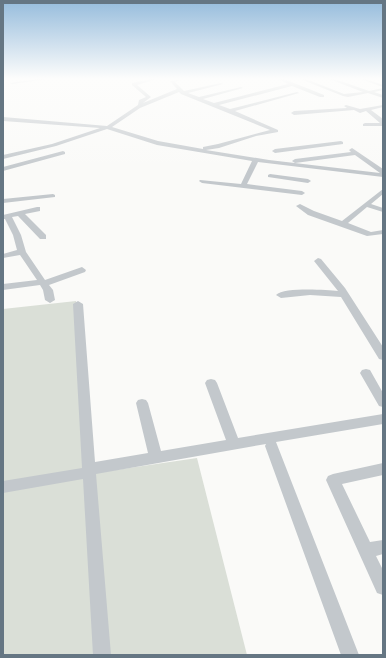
<svg xmlns="http://www.w3.org/2000/svg" width="386" height="658" font-family="Overpass,sans-serif">
<style>
.green{fill:#dadfd7}
.lines{fill:none;stroke-linecap:round;stroke-linejoin:round}
.minor{fill:#c3c8cc;fill-rule:evenodd}
</style>
<rect width="100%" height="100%" fill="#fafaf8"/>
<path class="green" d="M 76,301 L 82,436 L 95,655 L 3,655 L 3,309 Z
M 197,458 L 247,655 L 110,655 L 95,473 Z"/>
<g class="lines">
<path class="minor" d="M 36,79 L 49,79 L 12,84 L 10,83 Z
M 150,79 L 157,79 L 137,85 L 151,97 L 143,103 L 177,89 L 170,81 L 182,79 L 175,82 L 184,91 L 221,83 L 223,84 L 188,93 L 199,97 L 241,87 L 243,88 L 203,99 L 214,103 L 288,84 L 278,79 L 284,79 L 324,95 L 324,97 L 320,97 L 292,86 L 219,105 L 230,109 L 297,92 L 299,93 L 235,111 L 278,130 L 278,132 L 256,136 L 219,148 L 206,150 L 269,160 L 380,173 L 355,155 L 295,163 L 292,161 L 295,159 L 351,152 L 349,150 L 352,148 L 383,169 L 383,177 L 258,162 L 247,184 L 302,191 L 305,193 L 302,195 L 202,183 L 199,181 L 200,180 L 241,184 L 252,161 L 157,145 L 107,129 L 56,146 L 3,159 L 3,155 L 52,144 L 100,128 L 3,121 L 3,117 L 107,126 L 138,105 L 139,100 L 146,97 L 132,85 L 132,83 ZM 179,92 L 181,94 L 270,130 L 218,144 L 203,147 L 203,149 L 158,141 L 112,127 L 140,108 Z
M 300,79 L 306,79 L 344,94 L 363,92 L 329,79 L 335,79 L 369,91 L 383,88 L 383,90 L 374,92 L 383,95 L 383,98 L 368,93 L 348,97 L 343,96 Z
M 360,79 L 366,79 L 383,85 L 383,87 Z
M 346,105 L 360,109 L 383,105 L 383,107 L 371,110 L 383,119 L 383,126 L 363,126 L 363,124 L 365,123 L 380,123 L 366,111 L 360,113 L 354,110 L 294,115 L 291,113 L 294,111 L 347,108 L 344,106 Z
M 341,141 L 343,142 L 343,144 L 275,153 L 272,151 L 275,149 Z
M 63,151 L 65,152 L 65,154 L 3,171 L 3,167 Z
M 270,174 L 308,179 L 311,181 L 308,183 L 268,177 L 268,175 Z
M 383,189 L 383,194 L 371,204 L 383,208 L 383,212 L 367,207 L 348,223 L 371,232 L 383,230 L 383,234 L 367,236 L 308,215 L 296,206 L 300,204 L 314,211 L 342,221 Z
M 53,194 L 55,195 L 55,197 L 3,203 L 3,199 Z
M 37,207 L 40,207 L 40,211 L 25,214 L 46,235 L 46,239 L 40,239 L 18,216 L 12,217 L 21,235 L 26,252 L 45,280 L 82,267 L 86,270 L 85,272 L 49,285 L 53,290 L 55,300 L 50,303 L 45,300 L 43,290 L 40,285 L 3,290 L 3,284 L 37,280 L 20,255 L 3,258 L 3,254 L 17,250 L 13,235 L 5,219 L 3,219 L 3,215 Z
M 318,258 L 321,259 L 345,288 L 383,347 L 383,360 L 379,359 L 341,297 L 310,295 L 281,298 L 276,295 C 284,287 326,290 338,291 L 314,261 Z
M 78,301 L 83,304 L 95,462 L 148,453 L 136,403 L 138,400 L 142,399 L 146,400 L 148,403 L 161,451 L 226,440 L 205,383 L 207,380 L 211,379 L 215,380 L 217,383 L 238,438 L 383,414 L 383,424 L 276,442 L 359,655 L 341,655 L 265,446 L 266,444 L 96,474 L 111,655 L 93,655 L 83,479 L 3,493 L 3,481 L 82,468 L 73,304 Z
M 366,369 L 370,370 L 383,393 L 383,407 L 379,406 L 360,373 L 362,370 Z
M 383,463 L 383,475 L 342,484 L 370,542 L 383,540 L 383,554 L 376,556 L 383,570 L 383,595 L 377,593 L 326,480 L 328,476 L 333,474 Z"/>
</g>
<linearGradient id="sky" x2="0" y2="1"><stop stop-color="#96bcdc"/><stop offset="0.46" stop-color="#fdfdfc"/><stop offset="1" stop-color="#fdfdfc" stop-opacity="0"/></linearGradient>
<rect width="386" height="171" fill="url(#sky)"/>
<rect width="386" height="658" fill="none" stroke="#657683" stroke-width="8"/>
</svg>
